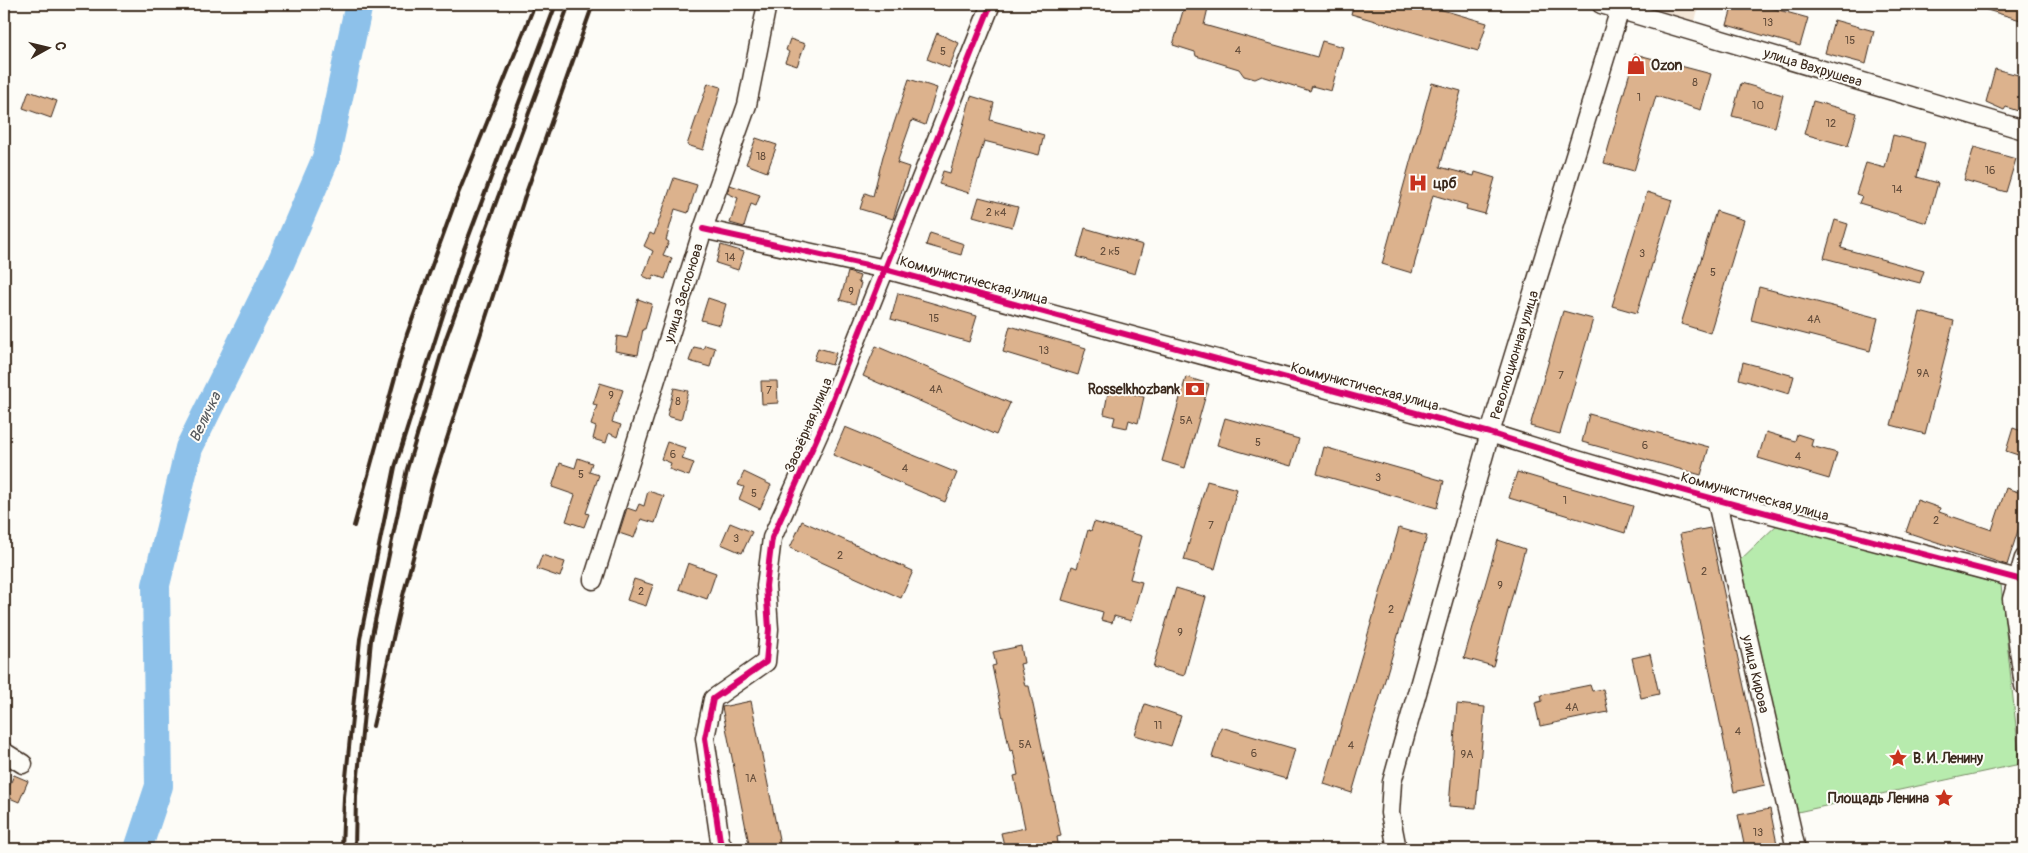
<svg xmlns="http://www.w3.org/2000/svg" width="2028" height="853" font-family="Pangolin,sans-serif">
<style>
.built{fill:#f3e6d7}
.green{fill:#b7ebad;stroke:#798a66}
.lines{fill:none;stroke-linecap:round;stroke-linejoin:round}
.river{stroke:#8dc1ea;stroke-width:28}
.building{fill:#dcb28d;stroke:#3b2a1e}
.street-casing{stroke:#3b2a1e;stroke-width:21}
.street{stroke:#fdfcf7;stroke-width:18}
.rail{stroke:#3b2a1e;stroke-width:4}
.cycleway-casing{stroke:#fdfcf7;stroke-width:9}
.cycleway{stroke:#d6006c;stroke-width:6}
.labels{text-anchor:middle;stroke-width:4;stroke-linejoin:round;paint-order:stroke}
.number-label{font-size:11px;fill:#634c3a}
.poi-label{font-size:14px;font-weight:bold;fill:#3b2a1e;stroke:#fdfcf7;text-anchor:start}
.street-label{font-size:14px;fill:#3b2a1e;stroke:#fdfcf7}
.water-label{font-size:15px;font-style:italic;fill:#54575b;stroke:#fdfcf7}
</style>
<rect width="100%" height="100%" fill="#fdfcf7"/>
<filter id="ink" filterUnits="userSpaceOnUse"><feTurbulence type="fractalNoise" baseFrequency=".02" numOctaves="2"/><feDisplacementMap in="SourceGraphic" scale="10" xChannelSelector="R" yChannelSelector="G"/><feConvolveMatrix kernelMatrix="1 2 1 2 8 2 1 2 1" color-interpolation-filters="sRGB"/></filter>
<g filter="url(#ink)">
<path class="built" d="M 1639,4 L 1699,4 L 1695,22 Z"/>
<path class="green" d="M 1781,521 L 2001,585 L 2020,764 L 1793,813 L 1738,562 Z"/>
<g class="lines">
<path class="river" d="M 138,849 L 159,786 L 156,585 L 189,448 L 281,262 L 326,158 L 359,4"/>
</g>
<path class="building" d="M 1185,4 L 1208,8 L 1204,25 L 1317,57 L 1322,41 L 1343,47 L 1331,91 L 1312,86 L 1310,91 L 1262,76 L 1255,79 L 1244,76 L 1239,69 L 1196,56 L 1195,52 L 1173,45 Z
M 1354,4 L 1422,4 L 1487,23 L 1478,51 L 1351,14 Z
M 1733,4 L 1764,4 L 1764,6 L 1808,18 L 1800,46 L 1727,25 Z
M 1977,4 L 2024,4 L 2024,21 L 1977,7 Z
M 1834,20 L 1874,31 L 1866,64 L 1825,53 Z
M 937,33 L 959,43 L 949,68 L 927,59 Z
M 790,39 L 805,44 L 797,66 L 785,62 L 789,52 L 786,50 Z
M 1635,54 L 1711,74 L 1701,110 L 1656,96 L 1634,171 L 1604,163 Z
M 1995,69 L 2022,76 L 2021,82 L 2024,83 L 2024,113 L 2006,107 L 2004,110 L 1986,102 Z
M 909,79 L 937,88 L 925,125 L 912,120 L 897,163 L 909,167 L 893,219 L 860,209 L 865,193 L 873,196 L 883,156 Z
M 708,83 L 721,87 L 703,150 L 687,145 Z
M 1432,83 L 1461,91 L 1440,167 L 1474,176 L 1475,172 L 1495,178 L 1485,214 L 1466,209 L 1467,205 L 1433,195 L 1412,273 L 1382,264 Z
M 1741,83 L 1783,95 L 1775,127 L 1732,116 Z
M 29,91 L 57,101 L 51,118 L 23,108 Z
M 971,96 L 994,103 L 990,120 L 1044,135 L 1039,155 L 984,141 L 969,193 L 939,184 L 943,171 L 950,173 Z
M 1813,101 L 1857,113 L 1848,146 L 1804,134 Z
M 1893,135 L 1925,143 L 1917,177 L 1938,183 L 1927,223 L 1859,203 L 1862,196 L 1856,194 L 1866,163 L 1885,168 Z
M 756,138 L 777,145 L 767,172 L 746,164 Z
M 1974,147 L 2016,159 L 2006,192 L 1964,180 Z
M 674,178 L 697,185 L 688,213 L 675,209 L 666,240 L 669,242 L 663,255 L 672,258 L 665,279 L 654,275 L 652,280 L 643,276 L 653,251 L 644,246 L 650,233 L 654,235 Z
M 730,185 L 760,195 L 756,206 L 751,204 L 744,227 L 730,223 L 738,198 L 727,193 Z
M 1647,192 L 1672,200 L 1637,313 L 1612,306 Z
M 979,197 L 1018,207 L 1012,227 L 973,216 Z
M 1716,211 L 1744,220 L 1710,333 L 1681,324 Z
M 1835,220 L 1848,224 L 1841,248 L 1924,271 L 1920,283 L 1824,258 Z
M 1085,228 L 1143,245 L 1135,274 L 1077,257 Z
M 930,233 L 964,244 L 961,255 L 926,245 Z
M 721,245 L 744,252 L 738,270 L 716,263 Z
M 848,272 L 860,276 L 858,282 L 861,283 L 855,304 L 840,300 Z
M 1759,287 L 1878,318 L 1870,351 L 1751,320 Z
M 898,293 L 977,316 L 969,342 L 891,319 Z
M 708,298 L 726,304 L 720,325 L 701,320 Z
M 638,299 L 652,304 L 645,329 L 643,329 L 638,355 L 615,351 L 617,336 L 627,338 Z
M 1563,311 L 1593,319 L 1560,434 L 1530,426 Z
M 1920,312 L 1954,321 L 1925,434 L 1891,425 Z
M 1010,326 L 1086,348 L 1078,375 L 1003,352 Z
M 705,345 L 715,348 L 710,367 L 689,361 L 694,347 L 703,349 Z
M 876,346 L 1010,403 L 996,435 L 863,376 Z
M 818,348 L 836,353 L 832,365 L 814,360 Z
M 1743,362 L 1794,376 L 1789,394 L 1739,379 Z
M 1186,377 L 1209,384 L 1185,468 L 1162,461 Z
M 761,381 L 777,381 L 778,403 L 762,404 Z
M 600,383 L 623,390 L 612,422 L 621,425 L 617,437 L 609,433 L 606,443 L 593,439 L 596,427 L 591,425 L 597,405 L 593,404 Z
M 1109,387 L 1144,397 L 1138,423 L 1129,420 L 1127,428 L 1113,425 L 1115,417 L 1104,414 Z
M 674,388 L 688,391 L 681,420 L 667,416 Z
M 1589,414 L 1709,447 L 1701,475 L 1582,442 Z
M 1225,418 L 1299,439 L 1291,466 L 1217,445 Z
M 845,427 L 957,473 L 945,502 L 833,455 Z
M 2013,428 L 2024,432 L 2024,457 L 2006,451 Z
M 1766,432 L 1795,441 L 1797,434 L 1813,439 L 1811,446 L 1837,453 L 1829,479 L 1758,458 Z
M 667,442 L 686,448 L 682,459 L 694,463 L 689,476 L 669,469 L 671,463 L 661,459 Z
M 1324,447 L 1444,481 L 1437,508 L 1317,474 Z
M 578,458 L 592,463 L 589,472 L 599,475 L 586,513 L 589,514 L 584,527 L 566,521 L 575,495 L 552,487 L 560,463 L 575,468 Z
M 744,472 L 771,485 L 760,509 L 739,499 L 744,487 L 738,485 Z
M 1517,472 L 1633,506 L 1625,533 L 1509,498 Z
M 1207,481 L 1237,489 L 1215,569 L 1184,560 Z
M 2006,488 L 2024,494 L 2024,512 L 2007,565 L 1906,532 L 1917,500 L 1940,508 L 1939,512 L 1992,530 Z
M 648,491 L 664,496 L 655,523 L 641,519 L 634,538 L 619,533 L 627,508 L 636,511 L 639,504 L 644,506 Z
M 802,521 L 913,571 L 901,598 L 790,548 Z
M 1094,522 L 1142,536 L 1130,579 L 1142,582 L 1131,621 L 1114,616 L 1112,623 L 1101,620 L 1103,612 L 1062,600 L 1072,566 L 1077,568 L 1088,530 L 1091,531 Z
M 730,523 L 752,532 L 742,553 L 721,544 Z
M 1399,528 L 1427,536 L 1352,793 L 1324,784 Z
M 1710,528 L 1765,785 L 1734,792 L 1706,652 L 1680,534 Z
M 1498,540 L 1525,549 L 1493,666 L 1464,658 Z
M 542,555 L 565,562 L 560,577 L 537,569 Z
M 688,563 L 716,573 L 707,599 L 679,589 Z
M 634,579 L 653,585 L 646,606 L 627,600 Z
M 1176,588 L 1206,597 L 1184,676 L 1153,667 Z
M 1021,646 L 1024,663 L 1020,664 L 1025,686 L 1029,686 L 1061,836 L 1057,837 L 1059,849 L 1005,849 L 1001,833 L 1025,828 L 1014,776 L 1018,775 L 1013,750 L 1010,751 L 992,666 L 996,665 L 993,652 Z
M 1650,654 L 1659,694 L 1641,698 L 1632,658 Z
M 1590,685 L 1592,691 L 1603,689 L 1608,712 L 1540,726 L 1535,703 L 1542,701 L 1541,695 Z
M 751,701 L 781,849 L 750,849 L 722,707 Z
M 1145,704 L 1181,716 L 1171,746 L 1135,735 Z
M 1457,704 L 1485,707 L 1476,808 L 1449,806 Z
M 1221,727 L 1295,749 L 1286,779 L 1212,757 Z
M 14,775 L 28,781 L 19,802 L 5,796 Z
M 1770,809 L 1778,849 L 1745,849 L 1738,815 Z"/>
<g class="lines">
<g class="street-casing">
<path id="street" d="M 1601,4 L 2024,130
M 703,229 L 885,269 L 1490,433 C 1663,489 1842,532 2018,579
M 1716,498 L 1796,849
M 2024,558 L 2012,599 L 2024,686
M 593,580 L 703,229 L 747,105 L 767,4
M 4,752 L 23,764
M 724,849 L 720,841 L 705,738 L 713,699 L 766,662 L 769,629 L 766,586 L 772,538 L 820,431 L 991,4
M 1397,849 L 1390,813 L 1392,782 L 1490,433 L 1620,9"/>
</g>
<use href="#street" class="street"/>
<path class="rail" d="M 354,526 L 407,334 L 458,194 L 535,4
M 373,726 L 401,603 L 433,482 L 525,196 L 593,4
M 342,849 L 344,797 L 360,639 L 395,467 L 464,249 L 556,4
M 355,849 L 356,796 L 371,640 L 407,469 L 446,338 L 569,4"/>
<g class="cycleway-casing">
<path id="cycleway" d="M 703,229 L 885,269 L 1490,433 C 1663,489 1842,532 2018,579
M 724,849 L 720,841 L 705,738 L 713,699 L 766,662 L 769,629 L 766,586 L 772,538 L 820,431 L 991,4"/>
</g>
<use href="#cycleway" class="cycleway"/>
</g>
</g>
<defs>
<g id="shop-bare" transform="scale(1.5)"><path d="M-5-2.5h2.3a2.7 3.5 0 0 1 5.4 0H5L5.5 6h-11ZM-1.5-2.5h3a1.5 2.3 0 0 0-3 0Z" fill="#c8321e" stroke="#fdfcf7" stroke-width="2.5" paint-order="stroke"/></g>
<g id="hospital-bare" transform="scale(1.5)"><path d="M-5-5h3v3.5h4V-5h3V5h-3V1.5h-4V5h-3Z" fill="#c8321e" stroke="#fdfcf7" stroke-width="2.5" paint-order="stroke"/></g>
<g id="bank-bare" transform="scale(1.5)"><path d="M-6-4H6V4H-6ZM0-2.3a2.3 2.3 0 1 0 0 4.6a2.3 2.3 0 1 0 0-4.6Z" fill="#c8321e" stroke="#fdfcf7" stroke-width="2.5" paint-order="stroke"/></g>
<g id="sight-bare" transform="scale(1.5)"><path d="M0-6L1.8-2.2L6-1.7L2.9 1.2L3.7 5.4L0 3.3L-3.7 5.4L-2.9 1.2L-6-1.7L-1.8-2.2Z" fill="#c8321e" stroke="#fdfcf7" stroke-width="2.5" paint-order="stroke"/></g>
</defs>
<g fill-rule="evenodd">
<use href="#shop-bare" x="1636" y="65"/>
<use href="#hospital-bare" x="1418" y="183"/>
<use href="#bank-bare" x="1195" y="389"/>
<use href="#sight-bare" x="1898" y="758"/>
<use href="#sight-bare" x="1944" y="798"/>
</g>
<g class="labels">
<g class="number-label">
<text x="1768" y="26">13</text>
<text x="1850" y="44">15</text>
<text x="1238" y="54">4</text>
<text x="943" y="55">5</text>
<text x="1695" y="86">8</text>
<text x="1639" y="101">1</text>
<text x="1758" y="109">10</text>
<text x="1831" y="127">12</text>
<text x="761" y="160">18</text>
<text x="1990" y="174">16</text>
<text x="1897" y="193">14</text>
<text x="996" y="216">2 к4</text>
<text x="1110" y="255">2 к5</text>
<text x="1642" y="257">3</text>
<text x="730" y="261">14</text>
<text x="1713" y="276">5</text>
<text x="851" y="295">9</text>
<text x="934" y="322">15</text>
<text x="1814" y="323">4А</text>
<text x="1044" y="354">13</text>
<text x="1923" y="377">9А</text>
<text x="1561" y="379">7</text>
<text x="936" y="393">4А</text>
<text x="769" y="394">7</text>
<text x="611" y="399">9</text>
<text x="678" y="405">8</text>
<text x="1186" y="424">5А</text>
<text x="1258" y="446">5</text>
<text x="1645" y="449">6</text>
<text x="673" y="458">6</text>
<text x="1798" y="460">4</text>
<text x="905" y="472">4</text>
<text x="581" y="478">5</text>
<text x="1378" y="481">3</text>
<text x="754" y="497">5</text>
<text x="1565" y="504">1</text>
<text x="1936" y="524">2</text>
<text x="1211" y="529">7</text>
<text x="736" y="542">3</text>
<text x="840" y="559">2</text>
<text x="1704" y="575">2</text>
<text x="1500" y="589">9</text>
<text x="641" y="595">2</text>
<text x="1391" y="613">2</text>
<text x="1180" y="636">9</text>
<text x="1572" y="711">4А</text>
<text x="1158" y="729">11</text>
<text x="1738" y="735">4</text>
<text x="1025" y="748">5А</text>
<text x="1351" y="749">4</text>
<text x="1254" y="757">6</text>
<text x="1467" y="758">9А</text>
<text x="751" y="782">1А</text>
<text x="1758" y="836">13</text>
</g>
<g class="poi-label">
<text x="1651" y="70">Ozon</text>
<text x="1433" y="188">црб</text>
<text x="1180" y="394" text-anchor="end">Rosselkhozbank</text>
<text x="1913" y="763">В. И. Ленину</text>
<text x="1929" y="803" text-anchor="end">Площадь Ленина</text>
</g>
<g class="street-label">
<text transform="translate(1813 67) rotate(17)" y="5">улица Вахрушева</text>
<text transform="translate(974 280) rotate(15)" y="5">Коммунистическая улица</text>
<text transform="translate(683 293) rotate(-73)" y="5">улица Заслонова</text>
<text transform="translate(1514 355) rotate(-73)" y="5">Революционная улица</text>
<text transform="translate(1365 386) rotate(15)" y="5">Коммунистическая улица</text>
<text transform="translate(808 425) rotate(-67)" y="5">Заозёрная улица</text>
<text transform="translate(1755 496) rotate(15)" y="5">Коммунистическая улица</text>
<text transform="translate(1756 674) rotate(77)" y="5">улица Кирова</text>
</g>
<g class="water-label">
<text transform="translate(205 417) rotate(-64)" y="5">Величка</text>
</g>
</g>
<rect width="2028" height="853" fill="none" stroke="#fdfcf7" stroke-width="20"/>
<rect x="10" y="10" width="2008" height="833" fill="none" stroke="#3b2a1e" stroke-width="2" filter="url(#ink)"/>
<g transform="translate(48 48) rotate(82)" stroke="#fdfcf7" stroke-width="4" paint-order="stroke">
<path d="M0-4L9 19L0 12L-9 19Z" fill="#3b2a1e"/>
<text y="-8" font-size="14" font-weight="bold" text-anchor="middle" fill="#3b2a1e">С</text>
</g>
</svg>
